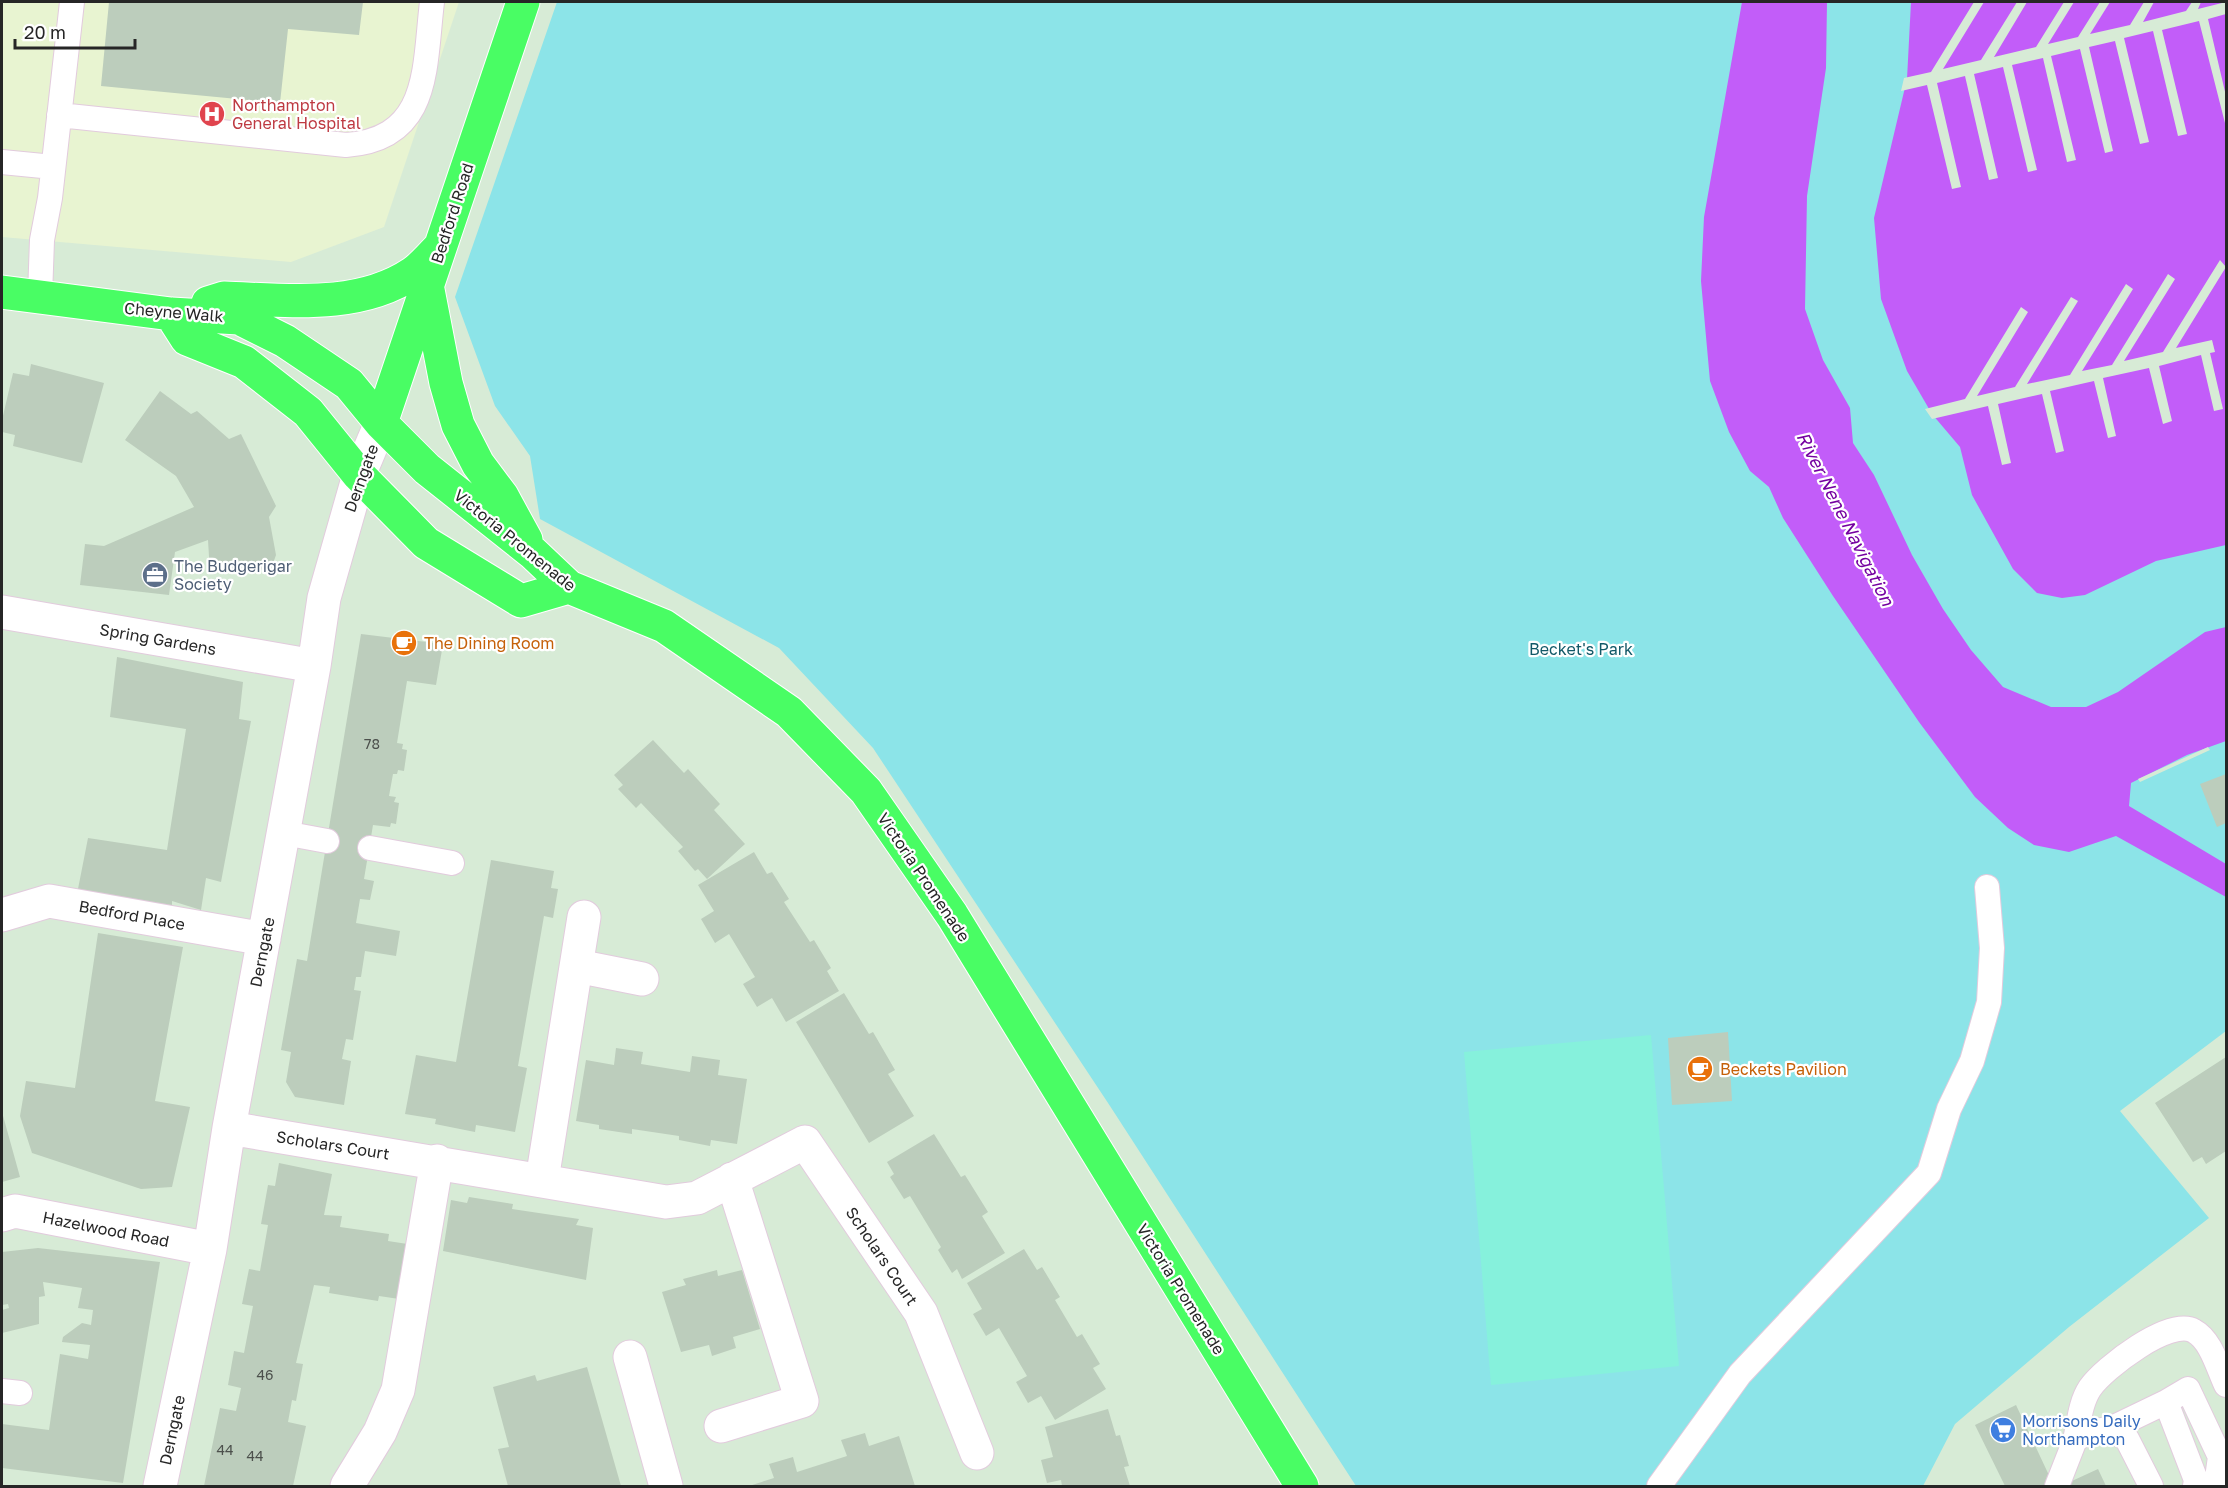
<svg xmlns="http://www.w3.org/2000/svg" width="2228" height="1488" font-family="'Golos Text',sans-serif">
<style>
.medical{fill:#e8f4d1}
.green{fill:#8ce4e8}
.pitch{fill:#86f1dc}
.water{fill:#c25df9}
.pier{fill:#d7ebd6}
.building{fill:#bccdbc}
.lines{fill:none;stroke-linecap:round;stroke-linejoin:round}
.lane-casing{stroke:#e2cbdd;stroke-width:26}
.street-casing{stroke:#e2cbdd;stroke-width:35}
.primary-casing{stroke:#fff;stroke-width:35}
.lane{stroke:#fff;stroke-width:24}
.street{stroke:#fff;stroke-width:33}
.primary{stroke:#49fd64;stroke-width:33}
.labels{text-anchor:middle;stroke-width:4.5;stroke-linejoin:round;paint-order:stroke}
.number-label{font-size:14px;fill:#4c504c}
.health-label{font-size:16px;fill:#be3a42;stroke:#fff;text-anchor:start}
.street-label{font-size:16px;fill:#262626;stroke:#fff}
.service-label{font-size:16px;fill:#4e5e75;stroke:#fff;text-anchor:start}
.food-label{font-size:16px;fill:#c56008;stroke:#fff;text-anchor:start}
.park-label{font-size:16px;fill:#125968;stroke:#fff}
.shop-label{font-size:16px;fill:#366cbe;stroke:#fff;text-anchor:start}
.water-label{font-size:18px;font-style:italic;fill:#7401a0;stroke:#fff}
</style>
<rect width="100%" height="100%" fill="#d7ebd6"/>
<path class="medical" d="M 2,2 L 459,2 L 384,227 L 291,262 L 2,237 Z"/>
<path class="green" d="M 557,2 L 2226,2 L 2226,1031 L 2120,1111 L 2209,1218 L 2069,1327 L 1955,1424 L 1923,1486 L 1356,1486 L 1110,1106 L 873,748 L 779,648 L 540,519 L 530,456 L 495,406 L 455,297 Z"/>
<path class="pitch" d="M 1651,1035 L 1679,1366 L 1491,1385 L 1464,1052 Z"/>
<path class="water" d="M 1742,2 L 1827,2 L 1826,68 L 1807,196 L 1805,309 L 1823,360 L 1850,408 L 1853,443 L 1874,475 L 1912,555 L 1943,609 L 1971,650 L 2003,687 L 2051,707 L 2086,707 L 2118,692 L 2205,632 L 2226,627 L 2226,741 L 2187,755 L 2131,783 L 2129,806 L 2226,864 L 2226,897 L 2116,836 L 2069,852 L 2034,845 L 2008,828 L 1975,797 L 1919,722 L 1833,596 L 1783,518 L 1769,487 L 1750,471 L 1729,432 L 1710,381 L 1701,281 L 1704,217 Z
M 1911,2 L 2226,2 L 2226,545 L 2156,561 L 2085,595 L 2062,598 L 2037,593 L 2013,569 L 1972,495 L 1960,447 L 1932,414 L 1907,371 L 1881,299 L 1874,218 L 1907,79 Z"/>
<path class="pier" d="M 1974,2 L 1984,2 L 1943,69 L 1981,60 L 2017,2 L 2027,2 L 1994,57 L 2036,47 L 2064,2 L 2074,2 L 2048,44 L 2078,37 L 2100,2 L 2110,2 L 2090,34 L 2130,25 L 2144,2 L 2154,2 L 2143,22 L 2186,11 L 2192,2 L 2201,2 L 2198,9 L 2226,2 L 2226,14 L 2208,19 L 2226,96 L 2226,127 L 2199,21 L 2162,30 L 2187,134 L 2178,136 L 2153,31 L 2124,38 L 2149,142 L 2140,144 L 2115,41 L 2089,47 L 2113,151 L 2105,153 L 2080,49 L 2051,56 L 2076,160 L 2067,162 L 2043,58 L 2012,65 L 2037,170 L 2028,172 L 2003,67 L 1974,74 L 1998,178 L 1989,180 L 1965,76 L 1937,83 L 1961,187 L 1952,189 L 1927,85 L 1901,91 L 1904,78 L 1931,72 Z
M 2220,260 L 2226,267 L 2176,348 L 2212,340 L 2215,352 L 2210,353 L 2223,409 L 2214,411 L 2201,355 L 2159,366 L 2172,421 L 2163,424 L 2149,368 L 2103,378 L 2116,436 L 2108,438 L 2094,381 L 2050,391 L 2064,451 L 2056,453 L 2042,394 L 1998,404 L 2011,463 L 2002,465 L 1988,406 L 1932,419 L 1925,409 L 1965,399 L 2021,307 L 2028,312 L 1977,396 L 2015,387 L 2071,297 L 2078,301 L 2027,384 L 2070,375 L 2126,284 L 2133,289 L 2082,371 L 2112,365 L 2168,274 L 2175,279 L 2124,361 L 2163,352 Z
M 2208,747 L 2210,750 L 2140,782 L 2138,779 Z"/>
<path class="building" d="M 109,2 L 363,2 L 359,35 L 288,29 L 280,103 L 101,86 Z
M 31,364 L 104,383 L 82,463 L 13,446 L 15,435 L 2,432 L 2,420 L 13,373 L 29,376 Z
M 160,391 L 191,414 L 197,411 L 229,439 L 241,434 L 276,506 L 269,517 L 276,555 L 271,569 L 210,573 L 208,540 L 175,552 L 169,595 L 80,585 L 85,544 L 104,546 L 194,507 L 176,476 L 125,440 Z
M 361,634 L 443,644 L 436,685 L 407,681 L 397,743 L 403,744 L 402,749 L 407,750 L 404,771 L 398,770 L 397,774 L 393,774 L 389,796 L 396,797 L 394,802 L 399,803 L 396,824 L 391,823 L 390,827 L 373,825 L 364,879 L 374,881 L 370,900 L 360,899 L 356,923 L 400,931 L 396,956 L 365,951 L 361,977 L 356,977 L 354,990 L 361,991 L 353,1040 L 346,1039 L 342,1059 L 351,1061 L 344,1105 L 295,1097 L 286,1082 L 291,1052 L 281,1050 L 297,959 L 307,961 Z
M 117,657 L 243,682 L 239,719 L 251,721 L 221,882 L 206,878 L 201,910 L 172,901 L 172,911 L 77,894 L 88,838 L 167,850 L 186,729 L 110,717 Z
M 653,740 L 684,773 L 688,769 L 720,804 L 714,810 L 745,844 L 707,879 L 698,869 L 695,871 L 678,851 L 683,847 L 641,803 L 636,808 L 618,789 L 623,785 L 614,775 Z
M 2226,774 L 2226,823 L 2217,827 L 2200,784 Z
M 754,852 L 767,874 L 772,872 L 789,899 L 784,902 L 810,942 L 814,940 L 831,968 L 827,971 L 839,991 L 786,1022 L 772,998 L 757,1007 L 743,984 L 755,977 L 729,934 L 715,943 L 701,919 L 714,911 L 698,885 Z
M 491,860 L 554,871 L 551,888 L 558,889 L 553,918 L 544,916 L 518,1066 L 527,1068 L 515,1132 L 476,1125 L 475,1132 L 435,1124 L 436,1119 L 405,1114 L 416,1055 L 456,1062 Z
M 98,933 L 183,947 L 155,1101 L 190,1107 L 172,1187 L 141,1189 L 32,1153 L 20,1116 L 26,1081 L 75,1088 Z
M 844,993 L 869,1034 L 873,1032 L 895,1070 L 888,1074 L 914,1116 L 869,1143 L 796,1022 Z
M 1728,1032 L 1732,1101 L 1672,1105 L 1668,1038 Z
M 616,1048 L 643,1052 L 641,1064 L 690,1072 L 692,1056 L 720,1060 L 718,1075 L 747,1079 L 737,1144 L 711,1140 L 710,1146 L 679,1140 L 679,1136 L 632,1129 L 632,1134 L 599,1129 L 599,1125 L 576,1121 L 586,1060 L 614,1065 Z
M 2226,1057 L 2226,1151 L 2206,1164 L 2202,1157 L 2193,1162 L 2155,1103 Z
M 2,1112 L 20,1177 L 2,1182 Z
M 934,1134 L 961,1177 L 965,1175 L 988,1212 L 982,1216 L 1005,1253 L 962,1279 L 957,1269 L 952,1273 L 938,1250 L 941,1247 L 910,1196 L 904,1199 L 890,1177 L 894,1174 L 887,1162 Z
M 279,1163 L 332,1174 L 324,1215 L 342,1216 L 340,1227 L 389,1234 L 388,1241 L 414,1245 L 406,1300 L 379,1296 L 378,1301 L 329,1293 L 330,1287 L 314,1285 L 296,1363 L 303,1364 L 296,1401 L 292,1400 L 288,1422 L 306,1426 L 293,1486 L 204,1486 L 220,1408 L 236,1411 L 241,1388 L 228,1385 L 234,1351 L 244,1353 L 253,1306 L 242,1304 L 249,1269 L 260,1271 L 268,1225 L 261,1224 L 268,1185 L 275,1186 Z
M 469,1197 L 513,1204 L 512,1209 L 579,1219 L 576,1225 L 593,1228 L 586,1280 L 443,1251 L 451,1200 L 467,1203 Z
M 38,1248 L 160,1262 L 123,1483 L 2,1468 L 2,1424 L 49,1430 L 60,1354 L 88,1359 L 90,1345 L 62,1342 L 63,1337 L 82,1323 L 91,1325 L 93,1310 L 78,1308 L 82,1288 L 43,1282 L 45,1296 L 39,1297 L 39,1324 L 2,1333 L 2,1310 L 9,1308 L 8,1304 L 2,1305 L 2,1252 Z
M 1024,1249 L 1037,1270 L 1042,1267 L 1060,1297 L 1055,1300 L 1077,1337 L 1082,1334 L 1100,1364 L 1093,1368 L 1106,1389 L 1055,1420 L 1041,1396 L 1028,1403 L 1016,1382 L 1027,1376 L 999,1328 L 986,1336 L 973,1314 L 982,1309 L 967,1283 Z
M 717,1270 L 718,1276 L 742,1270 L 760,1329 L 733,1337 L 736,1348 L 712,1356 L 709,1345 L 681,1352 L 662,1292 L 686,1285 L 683,1279 Z
M 587,1367 L 621,1486 L 508,1486 L 498,1449 L 509,1447 L 493,1387 L 535,1375 L 537,1381 Z
M 2016,1405 L 2054,1486 L 2005,1486 L 1975,1425 Z
M 1108,1409 L 1116,1436 L 1120,1435 L 1129,1466 L 1124,1467 L 1130,1486 L 1062,1486 L 1061,1480 L 1047,1483 L 1041,1460 L 1053,1457 L 1045,1427 Z
M 865,1433 L 869,1446 L 899,1436 L 915,1486 L 749,1486 L 774,1478 L 769,1464 L 793,1457 L 797,1472 L 847,1456 L 841,1440 Z
M 2098,1469 L 2106,1486 L 2061,1486 Z"/>
<g class="lines">
<g class="lane-casing">
<path id="lane" d="M 59,115 L 346,145 C 431,139 424,67 432,2
M 2,162 L 53,167
M 40,296 L 42,240 L 50,198 L 72,2
M 284,833 L 327,841
M 370,848 L 452,863
M 2,1391 L 20,1393
M 2166,1402 L 2188,1389 L 2220,1457 L 2216,1486
M 2110,1429 L 2166,1402 L 2196,1480 L 2195,1486
M 2075,1440 C 2079,1423 2080,1403 2090,1388 C 2104,1368 2170,1317 2194,1331 C 2211,1340 2218,1368 2226,1385
M 1659,1486 L 1740,1374 L 1929,1173 L 1949,1109 L 1972,1061 L 1989,1002 L 1992,948 L 1987,887
M 2057,1486 L 2075,1440 L 2088,1432 L 2110,1429 L 2127,1439 L 2151,1486"/>
</g>
<g class="street-casing">
<path id="street" d="M 2,612 L 314,666
M 2,915 L 49,901 L 264,939
M 577,966 L 642,979
M 229,1128 L 666,1202 L 697,1198 L 805,1142 L 921,1313 L 977,1453
M 542,1180 L 584,917
M 2,1215 L 15,1211 L 210,1249
M 630,1357 L 666,1486
M 721,1426 L 802,1401 L 732,1179
M 160,1486 L 210,1249 L 229,1128 L 314,666 L 324,598 L 359,475 L 381,423
M 347,1486 L 380,1432 L 398,1390 L 437,1161"/>
</g>
<g class="primary-casing">
<path id="primary" d="M 428,290 L 446,383 L 458,425 L 478,464 L 502,496 L 526,540
M 2,292 L 171,314 L 239,318 L 285,341 L 349,384 L 381,423 L 427,469 L 533,553 L 569,587 L 664,626 L 789,712 L 866,791 L 952,915 L 1302,1486
M 208,303 L 224,298 C 286,300 358,310 413,273 C 423,266 431,256 440,247
M 171,314 L 187,339 L 244,362 L 308,412 L 359,475 L 426,543 L 521,601 L 569,587
M 381,423 L 523,2"/>
</g>
<use href="#lane" class="lane"/>
<use href="#street" class="street"/>
<use href="#primary" class="primary"/>
</g>
<defs>
<g id="hospital-disc" transform="scale(1.35)"><circle r="9.5" fill="#e0444e" stroke="#fff"/><path d="M-5-5h3v3.5h4V-5h3V5h-3V1.5h-4V5h-3Z" fill="#fff"/></g>
<g id="office-disc" transform="scale(1.35)"><circle r="9.5" fill="#5c6f8a" stroke="#fff"/><path d="M-6-3h4V-5.5h4V-3h4V5H-6ZM-1-4.5V-3h2v-1.5ZM-6 0V1H6V0Z" fill="#fff"/></g>
<g id="cafe-disc" transform="scale(1.35)"><circle r="9.5" fill="#e8710a" stroke="#fff"/><path d="M-5.5-4.5H6V0H3Q3 3.5 0 3.5H-2.5Q-5.5 3.5-5.5 0ZM3-3.2v2h1.7v-2ZM-6 4.5H4V6H-6Z" fill="#fff"/></g>
<g id="supermarket-disc" transform="scale(1.35)"><circle r="9.5" fill="#3f7fe0" stroke="#fff"/><path d="M-6-5.5h2.5l.6 2H6L4.5 2H-2.5L-4.4-4H-6ZM-1.5 3.2a1.3 1.3 0 1 0 .1 0ZM3 3.2a1.3 1.3 0 1 0 .1 0Z" fill="#fff"/></g>
</defs>
<g fill-rule="evenodd">
<use href="#hospital-disc" x="212" y="114"/>
<use href="#office-disc" x="155" y="575"/>
<use href="#cafe-disc" x="404" y="643"/>
<use href="#cafe-disc" x="1700" y="1069"/>
<use href="#supermarket-disc" x="2003" y="1430"/>
</g>
<g class="labels">
<g class="number-label">
<text x="372" y="749">78</text>
<text x="265" y="1380">46</text>
<text x="225" y="1455">44</text>
<text x="255" y="1461">44</text>
</g>
<g class="health-label">
<text x="232" y="111">Northampton<tspan x="232" dy="18">General Hospital</tspan></text>
</g>
<g class="street-label">
<text transform="translate(452 213) rotate(-72)" y="6">Bedford Road</text>
<text transform="translate(174 312) rotate(5)" y="6">Cheyne Walk</text>
<text transform="translate(361 478) rotate(-70)" y="6">Derngate</text>
<text transform="translate(515 540) rotate(39)" y="6">Victoria Promenade</text>
<text transform="translate(158 639) rotate(10)" y="6">Spring Gardens</text>
<text transform="translate(924 877) rotate(56)" y="6">Victoria Promenade</text>
<text transform="translate(132 915) rotate(10)" y="6">Bedford Place</text>
<text transform="translate(262 952) rotate(-79)" y="6">Derngate</text>
<text transform="translate(333 1145) rotate(9)" y="6">Scholars Court</text>
<text transform="translate(106 1229) rotate(11)" y="6">Hazelwood Road</text>
<text transform="translate(882 1256) rotate(56)" y="6">Scholars Court</text>
<text transform="translate(1181 1289) rotate(58)" y="6">Victoria Promenade</text>
<text transform="translate(172 1430) rotate(-78)" y="6">Derngate</text>
</g>
<g class="service-label">
<text x="174" y="572">The Budgerigar<tspan x="174" dy="18">Society</tspan></text>
</g>
<g class="food-label">
<text x="424" y="649">The Dining Room</text>
<text x="1720" y="1075">Beckets Pavilion</text>
</g>
<g class="park-label">
<text x="1581" y="655">Becket's Park</text>
</g>
<g class="shop-label">
<text x="2022" y="1427">Morrisons Daily<tspan x="2022" dy="18">Northampton</tspan></text>
</g>
<g class="water-label">
<text transform="translate(1845 519) rotate(63)" y="6">River Nene Navigation</text>
</g>
</g>
<rect width="2228" height="1488" fill="none" stroke="#262626" stroke-width="6"/>
<path d="M15 39v9h120v-9" fill="none" stroke="#262626" stroke-width="3"/>
<text x="24" y="39" font-size="18" fill="#262626" stroke="#ffffff" stroke-width="4.5" paint-order="stroke">20 m</text>
</svg>
